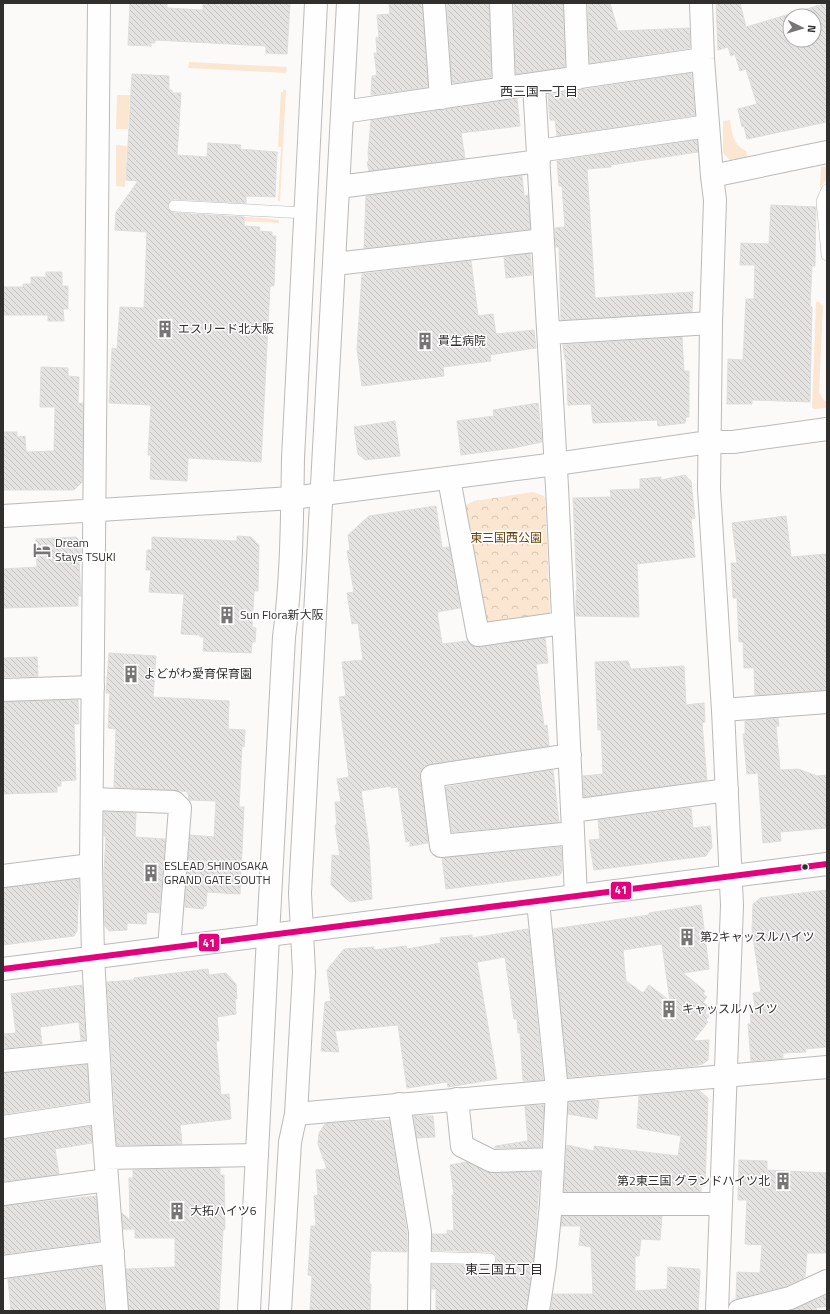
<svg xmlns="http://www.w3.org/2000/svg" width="830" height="1314" font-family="'Titillium Web','Noto Sans JP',sans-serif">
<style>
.park{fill:url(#park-crowns)}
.garden{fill:#fae6d1}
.building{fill:url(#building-back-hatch);stroke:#dededd;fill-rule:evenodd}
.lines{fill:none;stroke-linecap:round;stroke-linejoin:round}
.lane-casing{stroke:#bbbab9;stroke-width:12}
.street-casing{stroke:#bbbab9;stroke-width:24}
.secondary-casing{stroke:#bbbab9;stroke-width:24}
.lane{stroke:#fefefe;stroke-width:11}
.street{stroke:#fefefe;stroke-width:22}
.secondary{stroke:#fefefe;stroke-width:22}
.bus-1-casing{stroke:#fff;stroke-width:9}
.bus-1{stroke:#e5007d;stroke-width:6}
.bus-dot{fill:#302f2e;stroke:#fff;stroke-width:1.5}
.labels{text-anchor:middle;stroke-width:3;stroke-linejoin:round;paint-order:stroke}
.poi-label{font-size:12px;fill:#302f2e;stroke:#fff;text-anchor:start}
.park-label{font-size:12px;fill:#673f09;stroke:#fff}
.neighbourhood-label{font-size:13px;fill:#302f2e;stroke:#fff}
.line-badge{stroke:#fff;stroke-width:1.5}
.badge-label{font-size:11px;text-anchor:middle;font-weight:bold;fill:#fff}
</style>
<defs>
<pattern id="park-crowns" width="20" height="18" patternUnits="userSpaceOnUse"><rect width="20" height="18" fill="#fae6d1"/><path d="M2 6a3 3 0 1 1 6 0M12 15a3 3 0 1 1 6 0" fill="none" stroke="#d7c6b4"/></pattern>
<pattern id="building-back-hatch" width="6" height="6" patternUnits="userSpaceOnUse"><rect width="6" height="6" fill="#e4e3e2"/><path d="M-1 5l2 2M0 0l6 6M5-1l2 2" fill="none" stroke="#c4c3c2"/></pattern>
</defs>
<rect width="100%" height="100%" fill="#fbfaf8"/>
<path class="park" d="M 533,492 L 544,496 L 545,499 L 550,612 L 545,620 L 485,624 L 464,506 L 474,501 Z"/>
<path class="garden" d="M 189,62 L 287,67 L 286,73 L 188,68 Z
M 283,90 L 286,90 L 280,201 L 278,201 L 281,147 L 278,147 L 281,92 L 283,92 Z
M 117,95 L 130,95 L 128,129 L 116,129 Z
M 730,120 C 732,133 733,145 746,151 L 747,157 L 730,160 L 723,153 L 723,121 Z
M 116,145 L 127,146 L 125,187 L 116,186 Z
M 827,166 L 827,179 L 820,188 L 821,167 Z
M 128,211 L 265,218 L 279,220 L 279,223 L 128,215 Z
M 816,302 L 819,302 L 823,306 L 819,392 L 823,399 L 827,402 L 827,408 L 815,409 L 812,408 Z"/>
<path class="building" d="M 130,3 L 167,3 L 167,8 L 203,10 L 203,3 L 290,3 L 287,54 L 266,53 L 266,46 L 155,40 L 155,43 L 151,43 L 151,46 L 128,45 Z
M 389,3 L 422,3 L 428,87 L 371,95 L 372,76 L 377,75 L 374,53 L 377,53 L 376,38 L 379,37 L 377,15 L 390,14 Z
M 447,3 L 489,3 L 491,78 L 452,83 Z
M 514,3 L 563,3 L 565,67 L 516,74 Z
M 588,3 L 610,3 L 618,31 L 689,28 L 690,48 L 590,63 Z
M 716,3 L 740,3 L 746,27 L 827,3 L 827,122 L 747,139 L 744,126 L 742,127 L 738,109 L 757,104 L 746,69 L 740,71 L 735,54 L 731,56 L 728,47 L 718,50 ZM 790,16 L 814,16 L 814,40 L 790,40 Z
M 691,73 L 695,115 L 557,136 L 555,120 L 550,120 L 548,95 Z
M 132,74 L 169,76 L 169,90 L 172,90 L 172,93 L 181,93 L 177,155 L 207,157 L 208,143 L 241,145 L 240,149 L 277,152 L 275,197 L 246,196 L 246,203 L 174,199 L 171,200 L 167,205 L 168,209 L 174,213 L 244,217 L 244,226 L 260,227 L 259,231 L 272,232 L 272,236 L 276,236 L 274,286 L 270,286 L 261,462 L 188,458 L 187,481 L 150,479 L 151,455 L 148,455 L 151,405 L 109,403 L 112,348 L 117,349 L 120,307 L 144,308 L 147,232 L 115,230 L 116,212 L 138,181 L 126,180 Z
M 517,99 L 520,126 L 461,133 L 465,158 L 369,171 L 367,162 L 369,162 L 368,154 L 371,120 Z
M 697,140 L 698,152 L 611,165 L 611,167 L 587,169 L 595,298 L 693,292 L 692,312 L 561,320 L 559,247 L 556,247 L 555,228 L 565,227 L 562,186 L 559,186 L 557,161 Z
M 522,176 L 524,196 L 528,195 L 530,229 L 364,248 L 366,196 Z
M 771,205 L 816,207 L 815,266 L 812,266 L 810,307 L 812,307 L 810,402 L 752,400 L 752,404 L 727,404 L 728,359 L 743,360 L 746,299 L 754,299 L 755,265 L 740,265 L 741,243 L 769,244 Z
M 530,254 L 532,275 L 506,278 L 504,257 Z
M 471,261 L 478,316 L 493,314 L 496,334 L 534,330 L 536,348 L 490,355 L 491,361 L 443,367 L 444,376 L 362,386 L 357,349 L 362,274 Z
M 46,272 L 62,272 L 62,286 L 68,286 L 68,309 L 63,309 L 64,321 L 48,321 L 48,315 L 3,315 L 3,287 L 23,287 L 23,284 L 31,284 L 31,277 L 46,277 Z
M 682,337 L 684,371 L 689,371 L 689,417 L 686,417 L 685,423 L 658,426 L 657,420 L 593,423 L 591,404 L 568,405 L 566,360 L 565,360 L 563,345 Z
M 41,367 L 68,368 L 68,376 L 79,377 L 78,403 L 83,403 L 82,482 L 74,490 L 3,490 L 3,432 L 17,432 L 17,437 L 25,436 L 26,452 L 54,451 L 55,407 L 40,407 Z
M 538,403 L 542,442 L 513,448 L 461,455 L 457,421 L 494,416 L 493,410 Z
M 395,421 L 400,456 L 365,460 L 358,454 L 354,427 Z
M 685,475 L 691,481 L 695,518 L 691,519 L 695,557 L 637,564 L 639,617 L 576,616 L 576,591 L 577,591 L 573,498 L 611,497 L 610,490 L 640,489 L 640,479 L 661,477 L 661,480 Z
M 436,506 L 442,548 L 449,547 L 460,608 L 437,612 L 442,644 L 467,641 L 473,646 L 480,647 L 545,638 L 548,663 L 536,664 L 544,726 L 547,725 L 549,746 L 430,764 L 424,766 L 420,772 L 420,778 L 428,843 L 410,846 L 410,841 L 406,842 L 398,787 L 391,788 L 391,786 L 361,791 L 369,845 L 372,899 L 350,902 L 331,885 L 332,855 L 340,856 L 335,825 L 337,825 L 335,802 L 341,802 L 337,779 L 349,777 L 339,697 L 346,696 L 342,662 L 363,660 L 358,623 L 352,624 L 347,593 L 354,592 L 347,551 L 350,550 L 348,535 L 369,516 Z
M 786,516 L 791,557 L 827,554 L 827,690 L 755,695 L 754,668 L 744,668 L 743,642 L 739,642 L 737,598 L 733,598 L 731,563 L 737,563 L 732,523 Z
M 237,536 L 251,537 L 259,545 L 258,591 L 254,591 L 252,627 L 256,628 L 255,642 L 252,642 L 251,653 L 203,651 L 204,637 L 200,637 L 200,635 L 181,634 L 184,594 L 149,592 L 151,570 L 146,570 L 147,550 L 152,550 L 152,537 L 237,541 Z
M 76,537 L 81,542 L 81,559 L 79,559 L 81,596 L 78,596 L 78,606 L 3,608 L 3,569 L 37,567 L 36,539 Z
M 109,653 L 156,656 L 153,697 L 229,701 L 228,729 L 245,730 L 244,747 L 242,746 L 239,807 L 244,807 L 240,894 L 207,892 L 206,906 L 204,906 L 203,909 L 185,907 L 190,835 L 214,837 L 216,801 L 189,800 L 188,792 L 174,790 L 114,787 L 116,729 L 108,728 L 110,693 L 106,693 Z
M 37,657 L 38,676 L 3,677 L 3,658 Z
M 628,661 L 631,669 L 684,666 L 686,705 L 704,703 L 705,722 L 702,723 L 707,780 L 584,797 L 583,776 L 603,774 L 601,730 L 598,730 L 595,662 Z
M 78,700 L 79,724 L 74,724 L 76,780 L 61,781 L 61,786 L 57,786 L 57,792 L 3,794 L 3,702 Z
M 778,718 L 779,726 L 776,726 L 780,770 L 798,769 L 817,776 L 827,775 L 827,828 L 780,832 L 781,841 L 763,843 L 758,773 L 747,774 L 743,734 L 745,734 L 745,721 Z
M 553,770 L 559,822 L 452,832 L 446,787 Z
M 691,808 L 693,828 L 710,826 L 712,847 L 706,856 L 594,870 L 589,840 L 600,839 L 598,820 Z
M 104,812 L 136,813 L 135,837 L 165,839 L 159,913 L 147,912 L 146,924 L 127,923 L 127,930 L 109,931 L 105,926 L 104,872 L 106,836 L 104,836 Z
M 561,847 L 562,871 L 560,875 L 446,889 L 442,858 Z
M 79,879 L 77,931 L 74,936 L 3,945 L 3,888 Z
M 827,890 L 827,1047 L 805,1049 L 806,1052 L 783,1053 L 783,1058 L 751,1061 L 748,1024 L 751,1024 L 750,1007 L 755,1007 L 753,993 L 761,992 L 752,930 L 753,904 L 760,898 Z
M 701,905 L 709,969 L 683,973 L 705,991 L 703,994 L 707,997 L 703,1002 L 709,1007 L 705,1013 L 709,1016 L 706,1020 L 708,1022 L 693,1041 L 709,1040 L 708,1060 L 703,1064 L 692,1066 L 568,1077 L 553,929 L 649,915 L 649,913 ZM 662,944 L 664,959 L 670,1001 L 649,985 L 643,993 L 626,981 L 623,950 Z
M 528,929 L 543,1080 L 523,1081 L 520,1033 L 518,1033 L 517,1019 L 514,1019 L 505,957 L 477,962 L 497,1079 L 448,1087 L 447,1082 L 407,1088 L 398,1025 L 335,1031 L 339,1052 L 321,1051 L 325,1002 L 331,1001 L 327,970 L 344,949 L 374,947 L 374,950 L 406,946 L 407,949 L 441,943 L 440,938 L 472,935 L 472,938 Z
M 208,969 L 209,975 L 226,973 L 236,984 L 237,999 L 235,999 L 236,1014 L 217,1017 L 219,1041 L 216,1041 L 221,1095 L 229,1094 L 231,1119 L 180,1125 L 182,1144 L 117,1145 L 107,982 L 134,980 L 134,978 Z
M 82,985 L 85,1040 L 81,1040 L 79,1022 L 40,1027 L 42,1044 L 5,1048 L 4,1034 L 16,1033 L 11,994 Z
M 87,1065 L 89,1101 L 3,1114 L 3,1073 Z
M 700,1091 L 708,1098 L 705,1186 L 701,1186 L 701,1192 L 564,1192 L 567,1145 L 594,1151 L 594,1146 L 678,1156 L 681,1136 L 637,1128 L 639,1096 Z
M 593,1100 L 599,1101 L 597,1119 L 568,1114 L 569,1102 Z
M 544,1105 L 541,1147 L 495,1148 L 495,1146 L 528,1141 L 525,1106 Z
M 414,1116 L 433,1116 L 435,1137 L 417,1138 Z
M 375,1120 L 375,1121 L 389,1120 L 407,1233 L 407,1252 L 371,1251 L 369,1284 L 371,1284 L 370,1311 L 310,1310 L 312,1276 L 308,1275 L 311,1226 L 316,1226 L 314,1196 L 318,1195 L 316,1170 L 327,1169 L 318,1144 L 319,1133 L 325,1124 Z
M 91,1126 L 92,1143 L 55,1149 L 59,1174 L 3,1181 L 3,1139 Z
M 739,1160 L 767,1161 L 767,1170 L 827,1173 L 827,1253 L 807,1253 L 805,1277 L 786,1286 L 736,1299 L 737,1272 L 760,1273 L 762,1245 L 745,1244 L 747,1200 L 738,1200 Z
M 467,1162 L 492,1173 L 540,1172 L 533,1263 L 526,1311 L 436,1311 L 436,1289 L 432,1289 L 432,1264 L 490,1266 L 494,1265 L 497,1260 L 496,1255 L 490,1252 L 432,1250 L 432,1234 L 447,1234 L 447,1230 L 454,1231 L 452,1195 L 454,1195 L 450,1165 Z
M 220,1168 L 220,1175 L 224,1175 L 225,1229 L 223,1230 L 219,1311 L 129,1311 L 126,1269 L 175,1267 L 175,1238 L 135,1238 L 135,1229 L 123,1229 L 122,1213 L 130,1220 L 129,1178 L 133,1178 L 133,1170 Z
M 96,1196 L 99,1241 L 3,1254 L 3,1206 Z
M 562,1216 L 662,1216 L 660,1240 L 641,1239 L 639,1256 L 635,1256 L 635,1291 L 667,1289 L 668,1267 L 699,1269 L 700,1271 L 698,1311 L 551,1311 L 553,1294 L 593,1294 L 591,1247 L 579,1245 L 581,1226 L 561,1226 Z
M 101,1266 L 104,1311 L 11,1311 L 8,1279 Z
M 827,1295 L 827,1306 L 816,1308 L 817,1311 L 790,1311 Z"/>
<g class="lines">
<g class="lane-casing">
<path id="lane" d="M 827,190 L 822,201 L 827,255
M 174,206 L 305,213
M 420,1257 L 490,1259"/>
</g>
<g class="street-casing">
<path id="street" d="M 434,3 L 441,98
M 501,3 L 504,88
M 575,3 L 578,78
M 701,3 L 703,59 L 712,176 L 827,152
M 534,84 L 557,487 L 576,896
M 343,112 L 703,59
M 538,151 L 708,126
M 339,187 L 539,161
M 335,264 L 543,240
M 549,333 L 711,323
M 449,479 L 478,635 L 563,623
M 3,690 L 93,687
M 723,710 L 827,702
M 570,755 L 432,776 L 441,846 L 573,833
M 92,799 L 174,802 L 180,808 L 169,948
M 572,811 L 727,790
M 3,876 L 91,865
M 302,932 L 300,893 L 348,3
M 268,936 L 284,637 C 292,577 292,518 293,458 L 316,3
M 93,957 L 102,1112 L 117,1311
M 3,1061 L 98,1051
M 457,1099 L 462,1146 L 492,1161 L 553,1159
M 399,1104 L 420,1232 L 419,1311
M 3,1127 L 102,1112
M 106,1158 L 257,1155
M 3,1194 L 107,1180
M 551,1204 L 721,1204
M 3,1267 L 113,1252
M 538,1311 L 545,1265 L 551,1204 L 557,1090 L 538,902
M 739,1311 L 790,1298 L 827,1281"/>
</g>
<g class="secondary-casing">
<path id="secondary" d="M 712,176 L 715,200 L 711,323 L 709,489 L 723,710 L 732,905 L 717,1311
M 3,516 L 292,498 L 556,464 L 709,442 L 733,442 L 827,429
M 93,957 L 91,865 L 99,3
M 3,969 L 827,864
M 296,1114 L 827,1067
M 249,1311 L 268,936
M 280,1311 L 290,1142 L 296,1114 L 304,972 L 302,932"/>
</g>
<use href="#lane" class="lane"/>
<use href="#street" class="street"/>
<use href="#secondary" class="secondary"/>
<g class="bus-1-casing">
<path id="bus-1" d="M 3,969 L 827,864"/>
</g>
<use href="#bus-1" class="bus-1"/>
</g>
<defs>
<g id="building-bare" transform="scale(1.38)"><path d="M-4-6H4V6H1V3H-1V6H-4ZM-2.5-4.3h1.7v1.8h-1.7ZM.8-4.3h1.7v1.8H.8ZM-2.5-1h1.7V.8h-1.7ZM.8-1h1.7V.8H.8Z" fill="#777675" stroke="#fff" stroke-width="2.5" paint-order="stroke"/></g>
<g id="hotel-bare" transform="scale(1.38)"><path d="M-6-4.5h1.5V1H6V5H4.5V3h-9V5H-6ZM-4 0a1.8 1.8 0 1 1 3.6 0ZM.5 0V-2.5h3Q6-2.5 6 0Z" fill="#777675" stroke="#fff" stroke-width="2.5" paint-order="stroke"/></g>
</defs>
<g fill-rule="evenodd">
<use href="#building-bare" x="165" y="329"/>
<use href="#building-bare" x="425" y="341"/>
<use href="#hotel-bare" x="42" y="550"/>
<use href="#building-bare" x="227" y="615"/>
<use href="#building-bare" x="131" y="674"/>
<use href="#building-bare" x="151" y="873"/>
<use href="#building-bare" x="687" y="937"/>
<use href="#building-bare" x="669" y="1009"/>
<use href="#building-bare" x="783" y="1181"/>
<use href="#building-bare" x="177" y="1211"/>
</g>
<circle class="bus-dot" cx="805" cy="867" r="3.5"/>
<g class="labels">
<g class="poi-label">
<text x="178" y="333">エスリード北大阪</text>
<text x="438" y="345">貴生病院</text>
<text x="55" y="547">Dream<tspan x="55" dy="14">Stays TSUKI</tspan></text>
<text x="240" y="619">Sun Flora新大阪</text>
<text x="144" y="678">よどがわ愛育保育園</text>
<text x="164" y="870">ESLEAD SHINOSAKA<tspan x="164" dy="14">GRAND GATE SOUTH</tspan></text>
<text x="700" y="941">第2キャッスルハイツ</text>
<text x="682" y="1013">キャッスルハイツ</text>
<text x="770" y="1185" text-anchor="end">第2東三国 グランドハイツ北</text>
<text x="190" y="1215">大拓ハイツ6</text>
</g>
<g class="park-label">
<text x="506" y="542">東三国西公園</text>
</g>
<g class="neighbourhood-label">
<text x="539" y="96">西三国一丁目</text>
<text x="504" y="1274">東三国五丁目</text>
</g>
</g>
<g class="line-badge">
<rect x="610" y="881" width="22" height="19" rx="4" fill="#e5007d"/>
<rect x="198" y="933" width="22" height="19" rx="4" fill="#e5007d"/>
</g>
<g class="badge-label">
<text x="621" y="894">41</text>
<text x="209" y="947">41</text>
</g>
<rect width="830" height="1314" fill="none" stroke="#302f2e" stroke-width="8"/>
<g transform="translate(802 28) rotate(95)"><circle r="19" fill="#ffffff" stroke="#acacab"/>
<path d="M0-3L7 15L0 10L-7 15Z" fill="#777675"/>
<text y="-6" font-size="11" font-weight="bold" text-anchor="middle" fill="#302f2e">N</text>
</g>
</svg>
